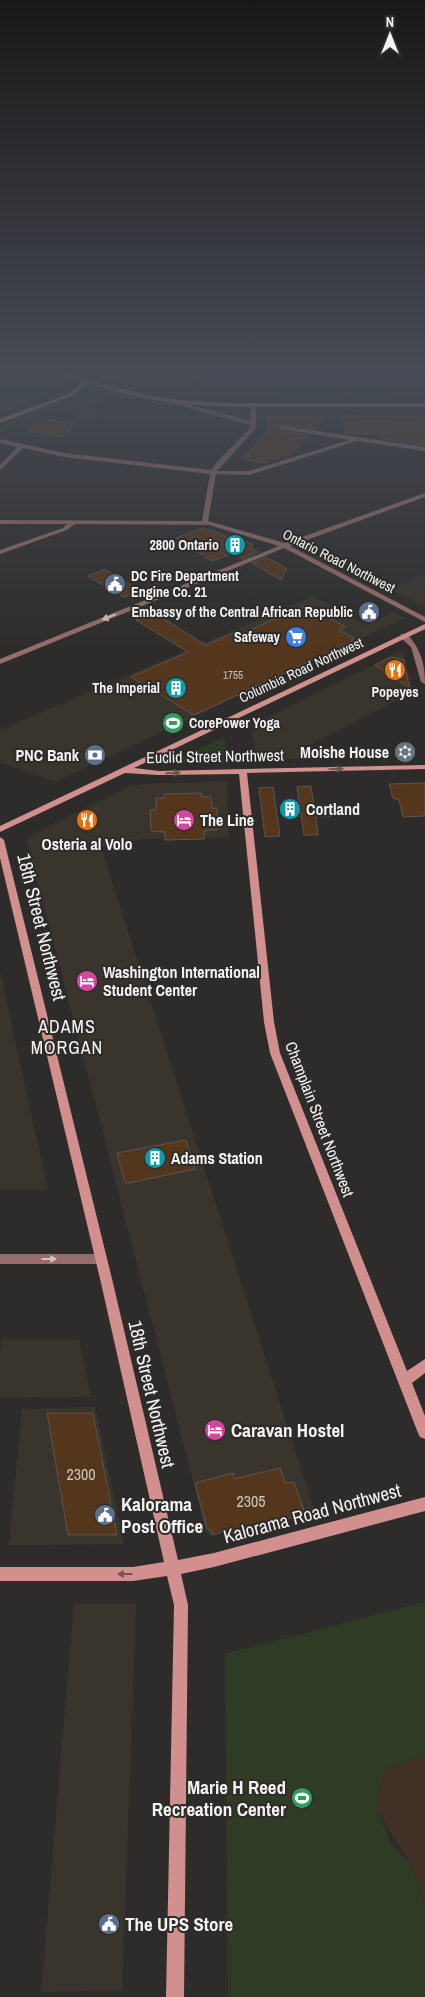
<svg xmlns="http://www.w3.org/2000/svg" width="425" height="1997" font-family="'Archivo Narrow',sans-serif">
<style>
.built{fill:#39352d}
.education{fill:#413026}
.green{fill:#303b25}
.building{fill:#53361c;stroke:#595654}
.lines{fill:none;stroke-linecap:round;stroke-linejoin:round}
.street{fill:#966d6a;fill-rule:evenodd}
.secondary{fill:#d1908d;fill-rule:evenodd}
.oneway{fill:#d3c4c2}
.oneway2{fill:#6f5452}
.labels{text-anchor:middle;stroke-width:4;stroke-linejoin:round;paint-order:stroke}
.far-number-label{font-size:11px;fill:#ccc4bc}
.far-poi-label{font-size:14px;font-weight:bold;fill:#f4f3f1;stroke:#2d2c2a;text-anchor:end}
.far-street-label{font-size:14px;fill:#f4f3f1;stroke:#2d2c2a}
.poi-label{font-size:16px;font-weight:bold;fill:#f4f3f1;stroke:#2d2c2a;text-anchor:start}
.street-label{font-size:16px;fill:#f4f3f1;stroke:#2d2c2a}
.near-number-label{font-size:16px;fill:#ccc4bc}
.neighbourhood-label{font-size:18px;letter-spacing:1px;fill:#f4f3f1;stroke:#2d2c2a}
.near-street-label{font-size:19px;fill:#f4f3f1;stroke:#2d2c2a}
.near-poi-label{font-size:19px;font-weight:bold;fill:#f4f3f1;stroke:#2d2c2a;text-anchor:start}
</style>
<rect width="100%" height="100%" fill="#2d2c2a"/>
<path class="built" d="M 425,574 L 425,607 L 390,589 Z
M 313,596 L 367,625 L 393,612 L 405,618 L 55,782 L 0,762 L 0,730 Z
M 402,651 L 414,691 L 310,745 L 309,759 L 256,760 L 252,725 Z
M 227,781 L 229,838 L 141,839 L 101,847 L 314,1509 L 207,1535 L 27,840 L 33,834 L 130,786 L 143,784 Z
M 0,972 L 48,1190 L 0,1190 Z
M 2,1339 L 79,1339 L 91,1397 L 0,1398 L 0,1352 Z
M 95,1407 L 124,1544 L 9,1545 L 22,1409 Z
M 74,1604 L 136,1604 L 122,1991 L 41,1992 Z"/>
<path class="education" d="M 425,1755 L 425,1907 L 412,1866 L 377,1810 L 380,1785 L 388,1768 Z"/>
<path class="green" d="M 0,371 C 19,371 55,369 68,387 L 64,391 L 0,415 Z
M 83,371 L 126,371 L 176,387 L 187,381 L 183,377 L 187,375 L 195,377 L 189,386 L 191,389 L 211,393 L 229,393 L 234,399 C 183,397 130,391 83,371 Z
M 93,389 L 112,394 L 92,407 L 108,411 L 97,421 L 71,417 L 79,409 L 67,408 L 59,416 L 40,413 L 25,423 L 0,432 L 0,424 Z
M 270,392 L 342,393 L 343,399 L 274,399 Z
M 346,393 L 389,393 L 390,399 L 347,399 Z
M 205,407 L 240,408 L 248,411 L 249,418 L 242,419 L 203,408 Z
M 222,738 L 225,739 L 227,763 L 169,763 Z
M 425,1602 L 425,1755 L 388,1768 L 380,1785 L 377,1810 L 391,1844 L 412,1866 L 425,1907 L 425,1997 L 228,1997 L 225,1654 Z"/>
<path class="building" d="M 342,416 L 425,417 L 425,445 L 379,438 L 383,434 L 345,433 Z
M 267,417 L 324,417 L 314,429 L 280,425 L 281,431 L 308,435 L 289,455 L 282,454 L 277,459 L 270,458 L 265,463 L 243,459 L 268,431 Z
M 42,419 L 76,424 L 61,437 L 27,431 Z
M 203,528 L 219,533 L 231,539 L 240,538 L 253,545 L 250,548 L 258,552 L 243,559 L 234,553 L 212,561 L 176,538 Z
M 266,557 L 287,569 L 281,580 L 252,563 Z
M 105,569 L 118,578 L 140,590 L 124,597 L 88,576 Z
M 305,605 L 346,627 L 339,630 L 354,638 L 351,640 L 353,641 L 194,715 L 131,677 L 188,652 L 136,620 L 151,613 L 156,614 L 206,645 L 235,632 L 239,635 Z
M 391,657 L 404,660 L 409,687 L 375,665 Z
M 425,783 L 425,816 L 403,817 L 399,800 L 393,798 L 389,784 Z
M 311,786 L 314,805 L 341,805 L 341,816 L 316,817 L 318,835 L 304,835 L 297,787 Z
M 273,787 L 280,836 L 265,837 L 259,788 Z
M 201,793 L 201,797 L 211,796 L 212,808 L 217,808 L 218,829 L 204,831 L 204,839 L 165,840 L 165,832 L 151,831 L 150,810 L 156,810 L 156,798 L 164,798 L 165,794 Z
M 186,1140 L 195,1169 L 129,1183 L 125,1182 L 117,1153 Z
M 47,1413 L 93,1413 L 117,1535 L 68,1535 Z
M 280,1468 L 285,1483 L 294,1482 L 304,1510 L 297,1512 L 298,1516 L 244,1531 L 224,1535 L 223,1532 L 212,1535 L 211,1530 L 207,1529 L 195,1483 L 233,1473 L 234,1479 Z"/>
<g class="lines">
<path class="street" d="M 173,400 L 250,421 L 250,405 L 253,403 L 256,405 L 256,428 L 217,471 L 249,471 L 349,440 L 281,429 L 281,427 L 283,426 L 425,447 L 425,451 L 357,441 L 249,475 L 216,474 L 208,521 L 285,543 L 425,493 L 425,497 L 290,546 L 425,617 L 425,622 L 284,548 L 0,664 L 0,659 L 279,546 L 209,525 L 75,524 L 67,530 L 0,554 L 0,550 L 63,528 L 67,524 L 0,524 L 0,520 L 202,521 L 210,474 L 64,457 L 23,448 L 0,470 L 0,465 L 17,447 L 0,443 L 0,439 L 64,453 L 211,470 L 217,462 L 250,428 L 250,425 L 171,403 L 170,402 Z
M 401,634 L 407,634 C 421,649 425,664 425,684 L 421,682 L 411,647 L 401,638 Z
M 0,1254 L 101,1254 L 105,1255 L 107,1259 L 105,1263 L 101,1264 L 0,1264 Z"/>
<path class="secondary" d="M 54,371 L 62,371 L 93,382 L 147,395 L 178,400 L 230,403 L 425,403 L 425,407 L 230,407 L 178,404 L 147,399 L 88,384 L 72,396 L 0,423 L 0,419 L 68,394 L 83,382 Z
M 425,624 L 425,629 L 134,768 L 159,771 L 425,765 L 425,769 L 247,773 L 274,1022 L 280,1053 L 407,1371 L 425,1359 L 425,1373 L 412,1383 L 425,1416 L 425,1439 L 420,1437 L 418,1433 L 270,1053 L 264,1022 L 239,774 L 159,775 L 125,773 L 0,832 L 0,826 Z
M 0,837 L 4,840 L 113,1283 L 178,1560 L 214,1553 L 425,1497 L 425,1511 L 214,1567 L 181,1574 L 188,1605 L 184,1997 L 166,1997 L 174,1605 L 167,1576 L 133,1581 L 0,1581 L 0,1567 L 133,1567 L 164,1562 L 101,1283 L 0,858 Z"/>
</g>
<defs><path id="oneway-solid" d="M-6-.8H1V-3.2L6.5 0L1 3.2V.8H-6Z" transform="scale(1.25)"/></defs>
<g class="oneway">
<use href="#oneway-solid" transform="translate(109 617) rotate(158)"/>
<use href="#oneway-solid" transform="translate(49 1259)"/>
</g>
<g class="oneway2">
<use href="#oneway-solid" transform="translate(336 769) rotate(-2)"/>
<use href="#oneway-solid" transform="translate(173 773) rotate(-1)"/>
<use href="#oneway-solid" transform="translate(125 1574) rotate(180)"/>
</g>
<linearGradient id="sky" x2="0" y2="1"><stop stop-color="#191817"/><stop offset="0.57" stop-color="#464b55"/><stop offset="1" stop-color="#464b55" stop-opacity="0"/></linearGradient>
<rect width="425" height="651" fill="url(#sky)"/>
<defs>
<g id="building-disc" transform="scale(1.125)"><circle r="9.5" fill="#0f9aa8" stroke="#2d2c2a"/><path d="M-4-6H4V6H1V3H-1V6H-4ZM-2.5-4.3h1.7v1.8h-1.7ZM.8-4.3h1.7v1.8H.8ZM-2.5-1h1.7V.8h-1.7ZM.8-1h1.7V.8H.8Z" fill="#fff"/></g>
<g id="civic-disc" transform="scale(1.125)"><circle r="9.5" fill="#5c6f8a" stroke="#2d2c2a"/><path d="M-.6-6.5H3V-4.5H.6V-3L4-1V1h2V6H-6V1h2V-1L-.6-3ZM-1.2 2.5V6h2.4V2.5Z" fill="#fff"/></g>
<g id="supermarket-disc" transform="scale(1.125)"><circle r="9.5" fill="#3f7fe0" stroke="#2d2c2a"/><path d="M-6-5.5h2.5l.6 2H6L4.5 2H-2.5L-4.4-4H-6ZM-1.5 3.2a1.3 1.3 0 1 0 .1 0ZM3 3.2a1.3 1.3 0 1 0 .1 0Z" fill="#fff"/></g>
<g id="restaurant-disc" transform="scale(1.125)"><circle r="9.5" fill="#e8710a" stroke="#2d2c2a"/><path d="M-5-6h1v4h1v-4h1v4h1v-4h1v5L-1.5 .5V6h-2V.5L-5-1ZM5-6V6H3V1.5H1.5Q1.5-4 5-6Z" fill="#fff"/></g>
<g id="stadium-disc" transform="scale(1.125)"><circle r="9.5" fill="#2e9e5b" stroke="#2d2c2a"/><path d="M0-5a6.5 5 0 1 0 0 10a6.5 5 0 1 0 0-10ZM-3.5-1.8h7v3.6h-7Z" fill="#fff"/></g>
<g id="synagogue-disc" transform="scale(1.125)"><circle r="9.5" fill="#6b7280" stroke="#2d2c2a"/><path d="M0-6.5L5.6 3.2H-5.6ZM0 6.5L5.6-3.2H-5.6Z" fill="#fff"/></g>
<g id="bank-disc" transform="scale(1.125)"><circle r="9.5" fill="#5c6f8a" stroke="#2d2c2a"/><path d="M-6-4H6V4H-6ZM0-2.3a2.3 2.3 0 1 0 0 4.6a2.3 2.3 0 1 0 0-4.6Z" fill="#fff"/></g>
<g id="hotel-disc" transform="scale(1.125)"><circle r="9.5" fill="#d1479c" stroke="#2d2c2a"/><path d="M-6-4.5h1.5V1H6V5H4.5V3h-9V5H-6ZM-4 0a1.8 1.8 0 1 1 3.6 0ZM.5 0V-2.5h3Q6-2.5 6 0Z" fill="#fff"/></g>
</defs>
<g fill-rule="evenodd">
<use href="#building-disc" x="235" y="545"/>
<use href="#civic-disc" x="115" y="584"/>
<use href="#civic-disc" x="369" y="612"/>
<use href="#supermarket-disc" x="296" y="637"/>
<use href="#restaurant-disc" x="395" y="670"/>
<use href="#building-disc" x="176" y="688"/>
<use href="#stadium-disc" x="173" y="723"/>
<use href="#synagogue-disc" x="405" y="752"/>
<use href="#bank-disc" x="95" y="755"/>
<use href="#building-disc" x="290" y="809"/>
<use href="#restaurant-disc" x="87" y="820"/>
<use href="#hotel-disc" x="184" y="820"/>
<use href="#hotel-disc" x="87" y="981"/>
<use href="#building-disc" x="155" y="1158"/>
<use href="#hotel-disc" x="215" y="1430"/>
<use href="#civic-disc" x="105" y="1515"/>
<use href="#stadium-disc" x="302" y="1798"/>
<use href="#civic-disc" x="109" y="1924"/>
</g>
<g class="labels">
<g class="far-number-label">
<text x="233" y="679">1755</text>
</g>
<g class="far-poi-label">
<text x="219" y="550">2800 Ontario</text>
<text x="131" y="581" text-anchor="start">DC Fire Department<tspan x="131" dy="16">Engine Co. 21</tspan></text>
<text x="353" y="617">Embassy of the Central African Republic</text>
<text x="280" y="642">Safeway</text>
<text x="160" y="693">The Imperial</text>
<text x="395" y="697" text-anchor="middle">Popeyes</text>
<text x="189" y="728" text-anchor="start">CorePower Yoga</text>
</g>
<g class="far-street-label">
<text transform="translate(339 561) rotate(27)" y="5">Ontario Road Northwest</text>
<text transform="translate(301 670) rotate(-25)" y="5">Columbia Road Northwest</text>
</g>
<g class="poi-label">
<text x="389" y="758" text-anchor="end">Moishe House</text>
<text x="79" y="761" text-anchor="end">PNC Bank</text>
<text x="306" y="815">Cortland</text>
<text x="200" y="826">The Line</text>
<text x="87" y="850" text-anchor="middle">Osteria al Volo</text>
<text x="103" y="978">Washington International<tspan x="103" dy="18">Student Center</tspan></text>
<text x="171" y="1164">Adams Station</text>
</g>
<g class="street-label">
<text transform="translate(215 756) rotate(-1)" y="6">Euclid Street Northwest</text>
<text transform="translate(320 1119) rotate(69)" y="6">Champlain Street Northwest</text>
</g>
<g class="near-number-label">
<text x="81" y="1480">2300</text>
<text x="251" y="1507">2305</text>
</g>
<g class="neighbourhood-label">
<text x="67" y="1033">ADAMS<tspan x="67" dy="21">MORGAN</tspan></text>
</g>
<g class="near-street-label">
<text transform="translate(42 927) rotate(76)" y="7">18th Street Northwest</text>
<text transform="translate(152 1394) rotate(77)" y="7">18th Street Northwest</text>
<text transform="translate(312 1513) rotate(-15)" y="7">Kalorama Road Northwest</text>
</g>
<g class="near-poi-label">
<text x="231" y="1437">Caravan Hostel</text>
<text x="121" y="1511">Kalorama<tspan x="121" dy="22">Post Office</tspan></text>
<text x="286" y="1794" text-anchor="end">Marie H Reed<tspan x="286" dy="22">Recreation Center</tspan></text>
<text x="125" y="1931">The UPS Store</text>
</g>
</g>
<g transform="translate(390 35)" stroke="#2d2c2a" stroke-width="4" paint-order="stroke">
<path d="M0-4L9 19L0 12L-9 19Z" fill="#f4f3f1"/>
<text y="-8" font-size="14" font-weight="bold" text-anchor="middle" fill="#f4f3f1">N</text>
</g>
</svg>
